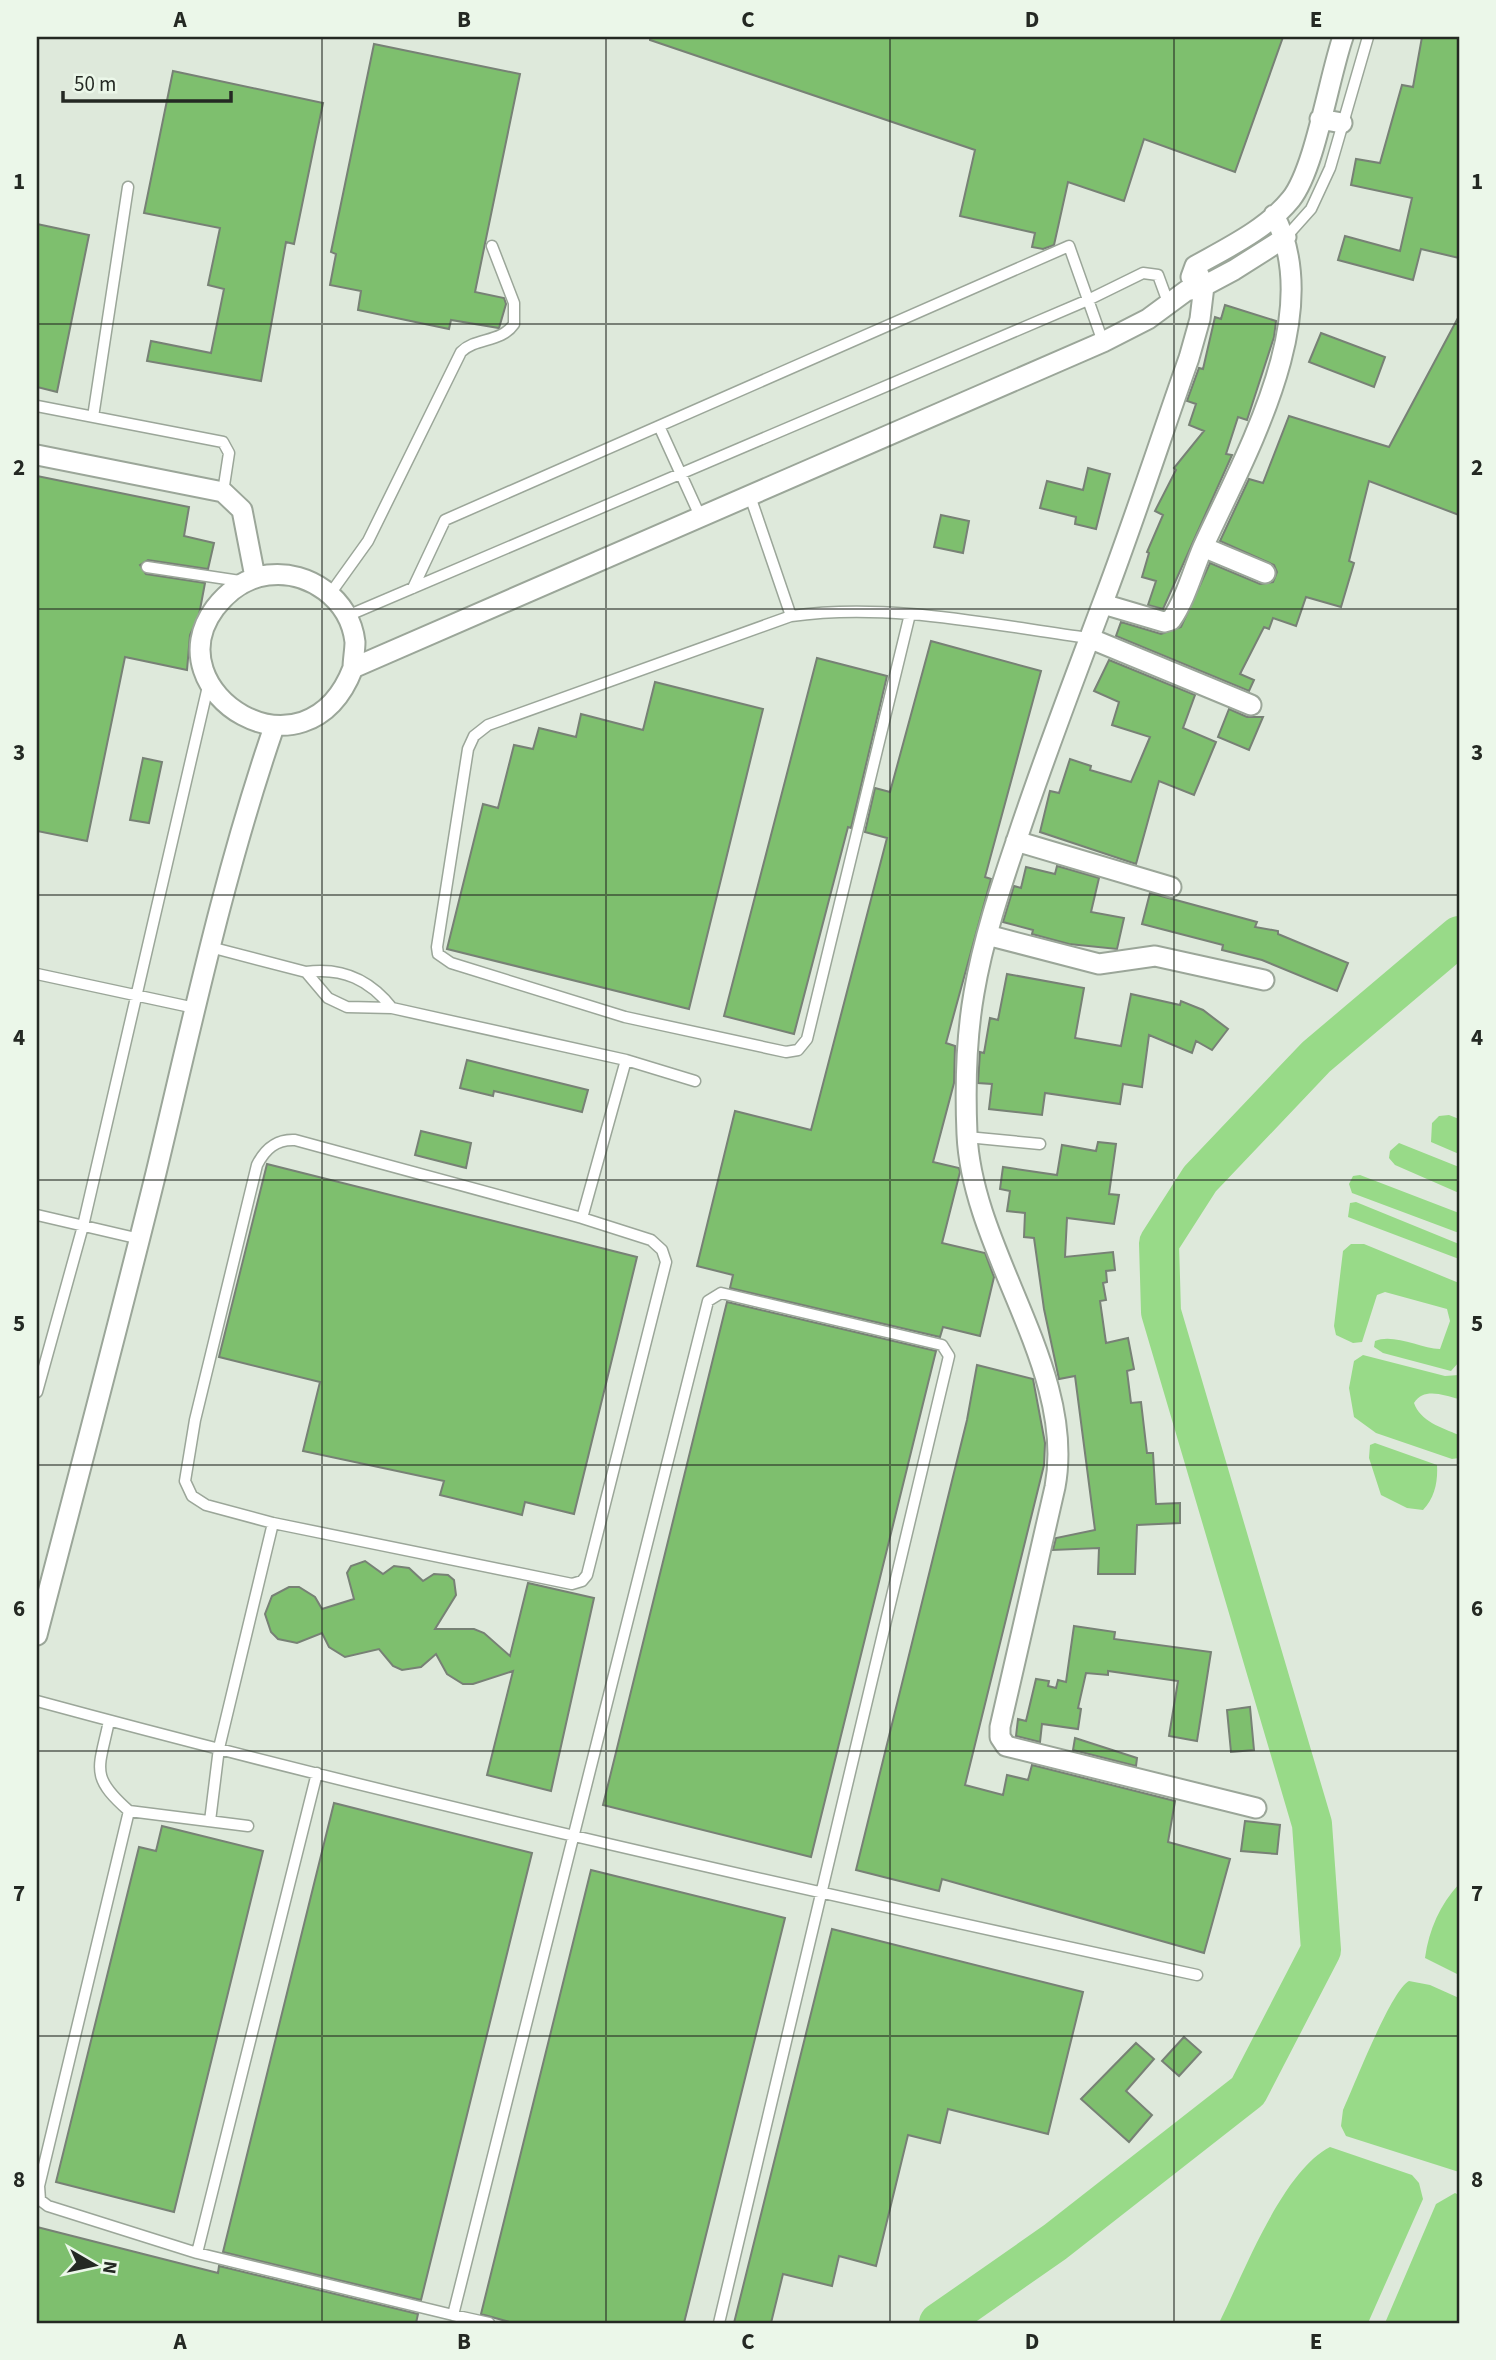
<svg xmlns="http://www.w3.org/2000/svg" width="1496" height="2360" font-family="'Source Sans 3',sans-serif">
<style>
.water{fill:#98da88}
.lines{fill:none;stroke-linecap:round;stroke-linejoin:round}
.river{stroke:#98da88;stroke-width:40}
.building{fill:#7ebf6e;stroke:#778175;stroke-width:2}
.service-casing{stroke:#9ba699;stroke-width:13}
.minor-casing{stroke:#9ba699;stroke-width:23}
.service{stroke:#fff;stroke-width:10}
.minor{stroke:#fff;stroke-width:19}
.grid{fill:none;stroke:#242923;stroke-width:2;stroke-opacity:0.55}
.neatline{fill:none;stroke:#242923;stroke-width:2.5}
.grid-label{font-size:23px;text-anchor:middle;font-weight:bold;fill:#242923}
</style>
<rect width="100%" height="100%" fill="#dee9db"/>
<path class="water" d="M 1449,1115 L 1459,1119 L 1459,1154 L 1431,1142 L 1432,1123 L 1439,1116 Z
M 1399,1143 L 1459,1167 L 1459,1193 L 1395,1165 L 1389,1158 L 1390,1151 Z
M 1360,1175 L 1459,1213 L 1459,1233 L 1352,1193 L 1349,1184 L 1353,1176 Z
M 1356,1202 L 1459,1244 L 1459,1259 L 1348,1217 L 1350,1203 Z
M 1351,1244 L 1364,1244 L 1459,1283 L 1459,1362 L 1451,1371 L 1383,1353 L 1374,1347 L 1375,1341 C 1393,1333 1420,1348 1440,1349 L 1450,1321 L 1447,1309 L 1385,1292 L 1377,1295 L 1362,1342 L 1353,1343 L 1336,1335 L 1334,1326 L 1343,1251 Z
M 1363,1355 L 1445,1376 L 1459,1375 L 1459,1399 C 1443,1395 1424,1387 1414,1403 C 1420,1421 1442,1428 1459,1435 L 1459,1458 L 1452,1459 L 1376,1433 L 1354,1417 L 1349,1388 L 1354,1361 Z
M 1375,1443 L 1437,1465 C 1438,1481 1435,1498 1423,1510 L 1407,1508 L 1381,1495 L 1369,1458 L 1370,1445 Z
M 1459,1884 L 1459,1975 L 1425,1958 C 1429,1929 1440,1905 1459,1884 Z
M 1409,1981 L 1430,1985 L 1459,1998 L 1459,2172 L 1346,2136 L 1341,2126 L 1343,2110 C 1354,2086 1391,1990 1409,1981 Z
M 1330,2147 L 1412,2175 L 1419,2183 L 1423,2199 L 1368,2323 L 1219,2323 C 1243,2275 1282,2171 1330,2147 Z
M 1455,2193 L 1459,2195 L 1459,2323 L 1385,2323 L 1436,2204 Z"/>
<g class="lines">
<path class="river" d="M 939,2323 L 1055,2242 L 1248,2091 L 1321,1950 L 1312,1824 L 1161,1312 L 1159,1243 L 1200,1179 L 1316,1057 L 1459,936"/>
</g>
<path class="building" d="M 650,37 L 1283,37 L 1235,172 L 1144,139 L 1124,201 L 1068,182 L 1054,245 L 1043,249 L 1032,247 L 1035,233 L 960,216 L 975,150 L 650,40 Z
M 1422,37 L 1459,37 L 1459,258 L 1421,249 L 1413,280 L 1338,260 L 1345,236 L 1400,251 L 1412,198 L 1351,185 L 1356,159 L 1380,163 L 1402,85 L 1413,87 Z
M 374,44 L 520,74 L 475,292 L 504,298 L 506,304 L 499,328 L 451,320 L 449,329 L 358,310 L 361,291 L 330,285 L 336,254 L 331,252 Z
M 173,71 L 323,103 L 294,244 L 286,242 L 261,381 L 147,361 L 151,341 L 211,353 L 224,289 L 208,285 L 220,228 L 144,213 Z
M 37,224 L 89,235 L 57,392 L 37,387 Z
M 1225,305 L 1276,321 L 1274,337 L 1247,420 L 1238,417 L 1226,454 L 1232,455 L 1163,609 L 1148,605 L 1156,581 L 1142,577 L 1149,553 L 1147,552 L 1163,515 L 1155,511 L 1176,470 L 1174,468 L 1204,431 L 1189,425 L 1196,404 L 1187,401 L 1199,368 L 1203,369 L 1215,317 L 1221,319 Z
M 1459,316 L 1459,515 L 1369,481 L 1349,561 L 1354,563 L 1341,607 L 1306,597 L 1296,626 L 1273,618 L 1269,629 L 1264,627 L 1240,674 L 1254,680 L 1249,691 L 1116,636 L 1121,622 L 1161,634 L 1181,627 L 1210,563 L 1260,584 L 1273,582 L 1277,572 L 1274,565 L 1220,541 L 1249,479 L 1263,483 L 1289,416 L 1389,447 Z
M 1321,333 L 1385,357 L 1374,387 L 1309,362 Z
M 1088,468 L 1110,474 L 1096,529 L 1075,524 L 1076,517 L 1040,508 L 1047,481 L 1083,490 Z
M 37,476 L 189,507 L 184,536 L 214,543 L 208,569 L 148,560 L 140,565 L 146,574 L 205,583 L 199,615 L 190,635 L 187,670 L 125,657 L 87,841 L 37,831 Z
M 941,515 L 969,521 L 963,553 L 934,547 Z
M 931,641 L 1041,671 L 985,877 L 991,879 L 946,1043 L 955,1046 L 954,1083 L 933,1162 L 959,1168 L 960,1172 L 942,1243 L 985,1253 L 994,1277 L 980,1336 L 943,1327 L 940,1337 L 730,1288 L 733,1275 L 697,1266 L 735,1111 L 811,1130 L 887,838 L 865,832 L 875,788 L 890,792 Z
M 817,658 L 887,676 L 851,828 L 848,827 L 794,1034 L 724,1016 Z
M 1109,660 L 1195,695 L 1183,728 L 1216,742 L 1194,795 L 1159,781 L 1136,864 L 1040,832 L 1050,791 L 1059,793 L 1070,759 L 1091,766 L 1090,770 L 1131,782 L 1150,737 L 1112,725 L 1119,702 L 1094,691 Z
M 655,682 L 763,709 L 689,1009 L 447,949 L 483,804 L 498,808 L 514,745 L 533,749 L 539,728 L 576,737 L 581,714 L 643,730 Z
M 1229,709 L 1247,717 L 1263,717 L 1249,750 L 1218,737 Z
M 143,758 L 162,762 L 149,823 L 130,820 Z
M 1057,866 L 1099,878 L 1091,912 L 1124,918 L 1117,949 L 1069,944 L 1032,934 L 1033,930 L 1003,922 L 1014,886 L 1021,888 L 1026,867 L 1055,874 Z
M 1150,893 L 1257,922 L 1255,927 L 1278,931 L 1278,934 L 1348,963 L 1337,991 L 1262,960 L 1222,950 L 1223,945 L 1142,924 Z
M 1007,974 L 1084,988 L 1075,1038 L 1121,1046 L 1131,994 L 1180,1005 L 1181,1001 L 1203,1010 L 1228,1029 L 1212,1050 L 1196,1041 L 1192,1053 L 1149,1035 L 1142,1087 L 1123,1084 L 1120,1104 L 1045,1093 L 1042,1115 L 989,1109 L 992,1084 L 978,1083 L 980,1052 L 984,1053 L 990,1018 L 998,1020 Z
M 467,1060 L 588,1090 L 582,1112 L 494,1091 L 493,1096 L 460,1088 Z
M 421,1131 L 471,1143 L 466,1168 L 415,1155 Z
M 1098,1142 L 1116,1144 L 1109,1194 L 1119,1195 L 1114,1224 L 1067,1218 L 1065,1257 L 1113,1252 L 1115,1270 L 1106,1271 L 1107,1282 L 1103,1283 L 1106,1300 L 1100,1301 L 1106,1343 L 1128,1338 L 1134,1369 L 1127,1371 L 1131,1403 L 1141,1402 L 1147,1453 L 1153,1453 L 1156,1504 L 1180,1503 L 1180,1523 L 1137,1525 L 1135,1574 L 1098,1574 L 1099,1548 L 1053,1550 L 1056,1538 L 1095,1530 L 1075,1376 L 1059,1379 L 1044,1309 L 1034,1238 L 1024,1237 L 1025,1213 L 1007,1211 L 1010,1191 L 1000,1189 L 1003,1167 L 1057,1175 L 1062,1145 L 1096,1151 Z
M 267,1164 L 637,1257 L 574,1514 L 525,1502 L 522,1515 L 440,1495 L 444,1481 L 303,1451 L 320,1382 L 219,1357 Z
M 727,1302 L 936,1351 L 811,1857 L 603,1805 Z
M 977,1365 L 1033,1379 L 1045,1443 L 1044,1465 L 965,1785 L 1003,1795 L 1007,1775 L 1028,1780 L 1032,1765 L 1175,1801 L 1168,1842 L 1230,1859 L 1204,1953 L 942,1879 L 939,1891 L 856,1870 L 967,1420 Z
M 365,1561 L 383,1574 L 394,1566 L 409,1568 L 423,1581 L 434,1574 L 448,1575 L 454,1580 L 456,1595 L 435,1629 L 474,1629 L 484,1633 L 510,1656 L 528,1583 L 594,1598 L 551,1791 L 487,1775 L 513,1671 L 473,1684 L 463,1684 L 447,1674 L 436,1654 L 421,1667 L 402,1670 L 393,1666 L 379,1649 L 345,1657 L 329,1647 L 322,1633 L 297,1643 L 278,1639 L 271,1632 L 265,1614 L 272,1596 L 289,1587 L 299,1587 L 315,1597 L 322,1609 L 354,1599 L 347,1573 L 351,1566 Z
M 1074,1626 L 1115,1632 L 1114,1639 L 1211,1652 L 1197,1741 L 1169,1736 L 1178,1681 L 1108,1671 L 1108,1675 L 1086,1673 L 1078,1708 L 1081,1709 L 1078,1729 L 1042,1724 L 1040,1742 L 1016,1736 L 1018,1719 L 1026,1721 L 1036,1679 L 1049,1681 L 1048,1686 L 1056,1688 L 1058,1680 L 1066,1682 Z
M 1250,1707 L 1254,1750 L 1231,1752 L 1227,1710 Z
M 1075,1738 L 1137,1758 L 1136,1766 L 1073,1750 Z
M 334,1803 L 532,1853 L 421,2300 L 223,2252 Z
M 1245,1821 L 1280,1825 L 1277,1854 L 1241,1851 Z
M 162,1826 L 263,1851 L 174,2212 L 56,2182 L 139,1847 L 156,1851 Z
M 591,1870 L 785,1918 L 684,2323 L 513,2323 L 481,2314 Z
M 832,1929 L 1083,1992 L 1048,2134 L 948,2109 L 940,2143 L 908,2135 L 876,2266 L 839,2256 L 832,2286 L 783,2274 L 771,2323 L 734,2323 Z
M 1184,2037 L 1201,2052 L 1179,2076 L 1162,2061 Z
M 1136,2043 L 1154,2059 L 1126,2091 L 1152,2115 L 1129,2142 L 1081,2099 Z
M 37,2227 L 218,2273 L 219,2266 L 418,2314 L 416,2323 L 37,2323 Z"/>
<g class="lines">
<g class="service-casing">
<path id="service" d="M 1286,237 L 1311,209 L 1330,168 L 1368,37
M 37,406 L 223,442 L 229,453 L 223,492
M 93,417 L 128,187
M 659,426 L 700,516
M 750,496 L 791,616
M 147,567 L 240,581
M 413,588 L 445,520 L 1069,246 L 1103,342
M 330,594 L 368,541 L 461,352 C 476,337 501,343 514,324 L 514,303 L 492,246
M 910,614 L 807,1039 L 798,1050 L 786,1052 L 625,1017 L 451,963 L 438,954 L 437,947 L 468,749 L 474,736 L 488,725 L 791,616 C 889,602 992,625 1089,638
M 347,616 L 1088,300 L 1143,273 L 1158,275 L 1169,305
M 210,947 L 306,972 C 343,967 370,980 392,1008
M 306,972 L 328,998 L 347,1007 L 392,1008 L 626,1060 L 695,1081
M 37,974 L 195,1008
M 967,1137 L 1040,1144
M 295,1140 L 582,1218 L 651,1240 L 662,1250 L 666,1262 L 587,1575 L 582,1581 L 572,1584 L 273,1523 L 206,1505 L 192,1496 L 185,1481 L 195,1420 L 257,1165 C 265,1149 276,1139 295,1140 Z
M 37,1215 L 140,1239
M 582,1218 L 626,1060
M 37,1392 L 83,1226 L 209,682
M 37,1701 C 420,1805 809,1891 1197,1975
M 109,1721 C 99,1769 89,1776 129,1811
M 210,1821 L 219,1748 L 273,1523
M 248,1826 L 129,1811 L 39,2186 L 40,2200 L 48,2206 L 197,2253 L 453,2315
M 197,2253 L 317,1773
M 489,2323 L 453,2315 L 708,1301 L 721,1293 L 942,1345 L 949,1356 L 719,2323"/>
</g>
<g class="minor-casing">
<path id="minor" d="M 1320,119 L 1342,123
M 1195,266 L 1204,286 L 1200,319 L 1189,358 C 1160,440 1133,524 1102,605 C 1073,682 1043,760 1017,839 C 1000,889 983,940 974,993 C 966,1039 965,1087 967,1134 C 972,1252 1077,1369 1055,1487 L 1000,1727 L 1000,1737 L 1006,1746 L 1256,1808
M 1191,277 L 1195,266 C 1227,248 1267,229 1291,199 C 1315,169 1329,77 1343,37
M 37,455 L 223,492 L 242,510 L 255,577
M 1203,547 L 1265,573
M 1103,604 L 1164,622 L 1171,620 C 1186,599 1193,570 1203,547 C 1245,455 1327,314 1274,215
M 1089,638 L 1251,705
M 353,668 C 353,660 355,650 355,642 C 350,599 309,570 268,575 C 245,578 229,590 215,608 C 152,692 306,790 353,668 L 1103,342 L 1148,319 L 1186,291 L 1204,286 L 1234,270 L 1286,237
M 1016,841 L 1171,887
M 987,935 L 1099,964 L 1155,956 L 1264,980
M 37,1635 C 77,1481 118,1327 156,1173 C 192,1023 224,872 274,727"/>
</g>
<use href="#service" class="service"/>
<use href="#minor" class="minor"/>
</g>
<path class="grid" d="M 322,37 L 322,2323M 606,37 L 606,2323M 890,37 L 890,2323M 1174,37 L 1174,2323M 37,324 L 1459,324M 37,609 L 1459,609M 37,895 L 1459,895M 37,1180 L 1459,1180M 37,1465 L 1459,1465M 37,1751 L 1459,1751M 37,2036 L 1459,2036"/>
<rect width="1496" height="2360" fill="none" stroke="#ebf7e9" stroke-width="77"/>
<g transform="translate(94 2265) rotate(99)" stroke="#ebf7e9" stroke-width="5" paint-order="stroke">
<path d="M0-5L12 26L0 18L-12 26Z" fill="#242923"/>
<text y="-10" font-size="19" font-weight="bold" text-anchor="middle" fill="#242923">N</text>
</g>
<path d="M63 91v10h168v-10" fill="none" stroke="#242923" stroke-width="3.5"/>
<text x="74" y="91" font-size="21" fill="#242923" stroke="#ebf7e9" stroke-width="5" paint-order="stroke">50 m</text>
<rect x="38" y="38" width="1420" height="2284" class="neatline"/>
<g class="grid-label">
<text x="180" y="27">A</text>
<text x="464" y="27">B</text>
<text x="748" y="27">C</text>
<text x="1032" y="27">D</text>
<text x="1316" y="27">E</text>
<text x="19" y="189">1</text>
<text x="1477" y="189">1</text>
<text x="19" y="475">2</text>
<text x="1477" y="475">2</text>
<text x="19" y="760">3</text>
<text x="1477" y="760">3</text>
<text x="19" y="1045">4</text>
<text x="1477" y="1045">4</text>
<text x="19" y="1331">5</text>
<text x="1477" y="1331">5</text>
<text x="19" y="1616">6</text>
<text x="1477" y="1616">6</text>
<text x="19" y="1901">7</text>
<text x="1477" y="1901">7</text>
<text x="19" y="2187">8</text>
<text x="1477" y="2187">8</text>
<text x="180" y="2349">A</text>
<text x="464" y="2349">B</text>
<text x="748" y="2349">C</text>
<text x="1032" y="2349">D</text>
<text x="1316" y="2349">E</text>
</g>
</svg>
